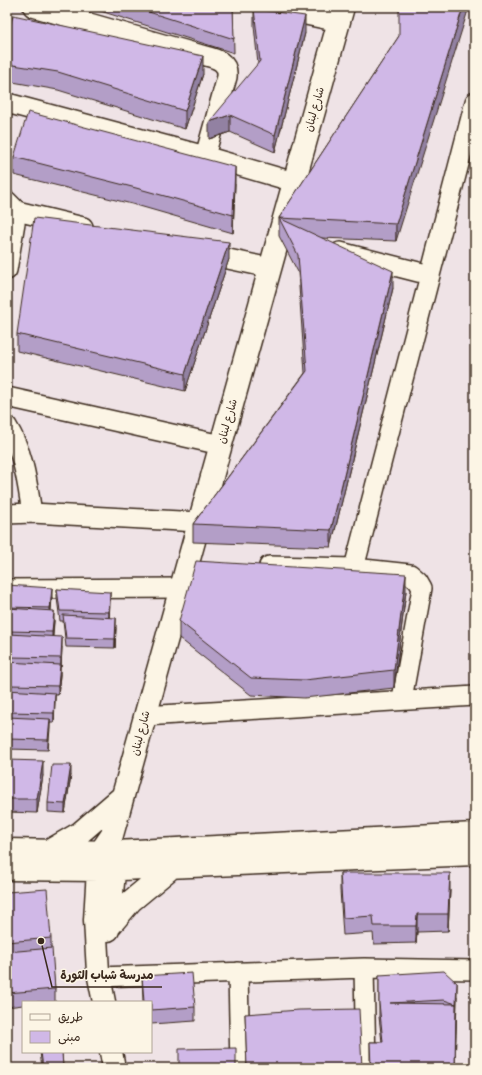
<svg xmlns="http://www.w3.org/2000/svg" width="482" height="1075" font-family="Pangolin,'Playpen Sans Arabic',sans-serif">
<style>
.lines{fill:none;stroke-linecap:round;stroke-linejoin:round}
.minor-casing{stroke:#3b2a1e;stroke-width:22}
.tertiary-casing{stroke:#3b2a1e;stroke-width:25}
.minor{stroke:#fcf5e5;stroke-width:19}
.tertiary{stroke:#fcf5e5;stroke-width:22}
.wall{fill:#b39ec7;stroke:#3b2a1e}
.shaded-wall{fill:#9281a2;stroke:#3b2a1e}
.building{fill:#d0b8e7;stroke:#3b2a1e}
.labels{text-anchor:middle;stroke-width:3;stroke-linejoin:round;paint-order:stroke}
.street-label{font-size:11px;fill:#3b2a1e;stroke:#fcf5e5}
.leader{fill:none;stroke:#3b2a1e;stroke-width:1.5}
.callout-dot{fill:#3b2a1e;stroke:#fcf5e5;stroke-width:1.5}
.callout-label{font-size:12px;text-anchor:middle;font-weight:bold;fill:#3b2a1e;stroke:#fcf5e5;stroke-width:3;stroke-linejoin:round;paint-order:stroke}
</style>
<rect width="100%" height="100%" fill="#efe3e6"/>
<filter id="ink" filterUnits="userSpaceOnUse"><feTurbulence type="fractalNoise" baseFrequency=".025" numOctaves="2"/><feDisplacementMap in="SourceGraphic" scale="8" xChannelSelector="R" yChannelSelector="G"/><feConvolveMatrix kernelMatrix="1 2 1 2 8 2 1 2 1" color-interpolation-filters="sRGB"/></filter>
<g filter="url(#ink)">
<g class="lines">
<g class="minor-casing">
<path id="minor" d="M 33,7 L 198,54 C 212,58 229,59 227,77 L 205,156
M 268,7 L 339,22
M 7,103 L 205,156 L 294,182
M 7,201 L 17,211 L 83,227
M 340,252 L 430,275
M 205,254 L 270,268
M 7,270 L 17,211
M 7,397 L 221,445
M 7,426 C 24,453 27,482 32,513
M 7,514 L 32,513 L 199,522
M 269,566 L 354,568 L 410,574 L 418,581 L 422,588 L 402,699
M 354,568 L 475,102
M 7,589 L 181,588
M 144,716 L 475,696
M 364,968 L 366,1068
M 238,972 L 240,1068
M 99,977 L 364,968 L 475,970"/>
</g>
<g class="tertiary-casing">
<path id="tertiary" d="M 7,850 L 116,852 L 475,834
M 49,851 L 80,833 L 123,796
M 7,869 L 98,870 L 475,854
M 108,928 L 131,901 L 172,867
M 108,930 L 116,855
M 104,1002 L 98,972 L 95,920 L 98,870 L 101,851 L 112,835 L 343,7
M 111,1052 L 114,1068"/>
</g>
<use href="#minor" class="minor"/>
<use href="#tertiary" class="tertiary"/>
</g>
<path class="wall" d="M 94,7 L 233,7 L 234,53 L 94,9 Z
M 254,9 L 305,33 L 275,152 L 230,132 L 209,139 L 258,64 L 254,26 Z
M 399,36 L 396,241 L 321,238 L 393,288 L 331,547 L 193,542 L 193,524 L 305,373 L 298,272 L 279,236 L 279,218 Z
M 7,37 L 203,74 L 185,129 L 58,90 L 7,81 Z
M 14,157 L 235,184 L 233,233 L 136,205 L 14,175 Z
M 229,259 L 185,391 L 17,351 L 17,334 Z
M 7,585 L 52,597 L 51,611 L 54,621 L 53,637 L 62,647 L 61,667 L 60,667 L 60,675 L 58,695 L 55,695 L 54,723 L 50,723 L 48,750 L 7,749 L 7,690 L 9,690 L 7,672 L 7,662 L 12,663 L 9,641 L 7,640 Z
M 57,589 L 110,601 L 109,618 L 116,628 L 115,648 L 66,647 L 63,621 L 60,621 L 57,598 Z
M 406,591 L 394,688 L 304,698 L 251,695 L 179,638 L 179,621 Z
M 7,760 L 43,775 L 37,813 L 7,812 Z
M 71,775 L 65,813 L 48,812 L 48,803 Z
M 340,873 L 450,890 L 448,931 L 417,932 L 416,943 L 374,944 L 373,933 L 343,935 L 340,890 Z
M 7,892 L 51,938 L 51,948 L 55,989 L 55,1002 L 23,1002 L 23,1005 L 7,1007 Z
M 379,975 L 457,996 L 455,1068 L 370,1068 L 370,1042 L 382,1042 L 379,1017 Z
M 142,976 L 195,1007 L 195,1021 L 151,1024 L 151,1002 L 143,1002 Z
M 245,1014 L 362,1068 L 247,1068 Z
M 40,1052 L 62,1052 L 63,1068 L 42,1068 Z"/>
<path class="shaded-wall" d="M 463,7 L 469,7 L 396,241 L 396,224 Z
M 305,16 L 305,33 L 275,152 L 275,135 Z
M 203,56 L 203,74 L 185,129 L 185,111 Z
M 230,115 L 230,132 L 209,139 L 209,122 Z
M 235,167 L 235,184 L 233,233 L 233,215 Z
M 229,242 L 229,259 L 185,391 L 185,374 Z
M 393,271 L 393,288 L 331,547 L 331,530 Z
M 406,574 L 406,591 L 394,688 L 394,670 Z
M 52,588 L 52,597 L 50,618 L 50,608 Z
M 110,592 L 110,601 L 109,622 L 109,612 Z
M 54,611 L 54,621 L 52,641 L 52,632 Z
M 116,618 L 116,628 L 115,648 L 115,639 Z
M 62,637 L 62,647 L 61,667 L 61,658 Z
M 60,665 L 60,675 L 58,695 L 58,686 Z
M 55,693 L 55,703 L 54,723 L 54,713 Z
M 50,719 L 50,729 L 48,750 L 48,740 Z
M 43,761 L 43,775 L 37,813 L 37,799 Z
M 71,765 L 71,775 L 65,813 L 65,804 Z
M 450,873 L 450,890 L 448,931 L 448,914 Z
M 417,914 L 417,932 L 416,943 L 416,926 Z
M 457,983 L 457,996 L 455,1068 L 456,1004 Z"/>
<path class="building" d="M 133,7 L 233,7 L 234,39 Z
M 399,7 L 463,7 L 396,224 L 279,218 L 399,36 Z
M 254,9 L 305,16 L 275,135 L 230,115 L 209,122 L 260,61 Z
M 13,15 L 203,56 L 185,111 L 58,72 L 7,64 L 7,37 Z
M 28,112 L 235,167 L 233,215 L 136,188 L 14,157 Z
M 34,218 L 229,242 L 185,374 L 17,334 Z
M 279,218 L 393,271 L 331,530 L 193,524 L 307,371 L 298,255 Z
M 196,561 L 406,574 L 394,670 L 304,680 L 251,678 L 179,621 Z
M 7,585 L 52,588 L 50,608 L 7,607 Z
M 57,589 L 110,592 L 109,612 L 60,611 Z
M 7,608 L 54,611 L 52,632 L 7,631 Z
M 63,615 L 116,618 L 115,639 L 66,638 Z
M 9,634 L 62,637 L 61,658 L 12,657 Z
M 7,662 L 60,665 L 58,686 L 10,685 Z
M 7,690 L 55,693 L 54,713 L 7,712 Z
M 7,717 L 50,719 L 48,740 L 7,739 Z
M 7,760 L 43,761 L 37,799 L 7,799 Z
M 52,765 L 71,765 L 65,804 L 48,803 Z
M 340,873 L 450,873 L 448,914 L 417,914 L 416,926 L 374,926 L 373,916 L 343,918 Z
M 47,889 L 51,938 L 7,942 L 7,892 Z
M 52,948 L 55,989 L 7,993 L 7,952 Z
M 444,971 L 457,983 L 456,1004 L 444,1000 L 390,1003 L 456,1004 L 455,1068 L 371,1068 L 370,1042 L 383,1042 L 379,1003 L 379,975 Z
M 192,973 L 195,1007 L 151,1010 L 151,1002 L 144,1002 L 142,976 Z
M 359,1009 L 362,1068 L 247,1068 L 245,1014 L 299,1010 Z
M 236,1048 L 236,1068 L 179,1068 L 179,1049 Z
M 41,1052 L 62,1052 L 63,1068 L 43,1068 Z"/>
</g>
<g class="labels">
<g class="street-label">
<text transform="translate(314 109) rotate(-74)" y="4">شارع لبنان</text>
<text transform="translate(227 421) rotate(-74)" y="4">شارع لبنان</text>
<text transform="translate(140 733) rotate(-75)" y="4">شارع لبنان</text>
</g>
</g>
<path class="leader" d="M41 941L52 987H162"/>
<circle class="callout-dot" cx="41" cy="941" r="4"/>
<g class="callout-label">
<text x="107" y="979">مدرسة شباب الثورة</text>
</g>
<rect width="482" height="1075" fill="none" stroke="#fcf5e5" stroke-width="24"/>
<rect x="12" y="12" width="458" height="1051" fill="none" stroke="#3b2a1e" stroke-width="1.5" filter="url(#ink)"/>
<rect x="22" y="1001" width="130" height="52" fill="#fcf5e5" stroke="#afa495"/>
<rect x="30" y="1014" width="20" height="6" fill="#fcf5e5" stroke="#afa495"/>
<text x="58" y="1021" font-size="12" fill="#3b2a1e">طريق</text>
<rect x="30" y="1031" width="20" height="12" fill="#d0b8e7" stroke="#afa495"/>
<text x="58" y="1041" font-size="12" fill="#3b2a1e">مبنى</text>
</svg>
